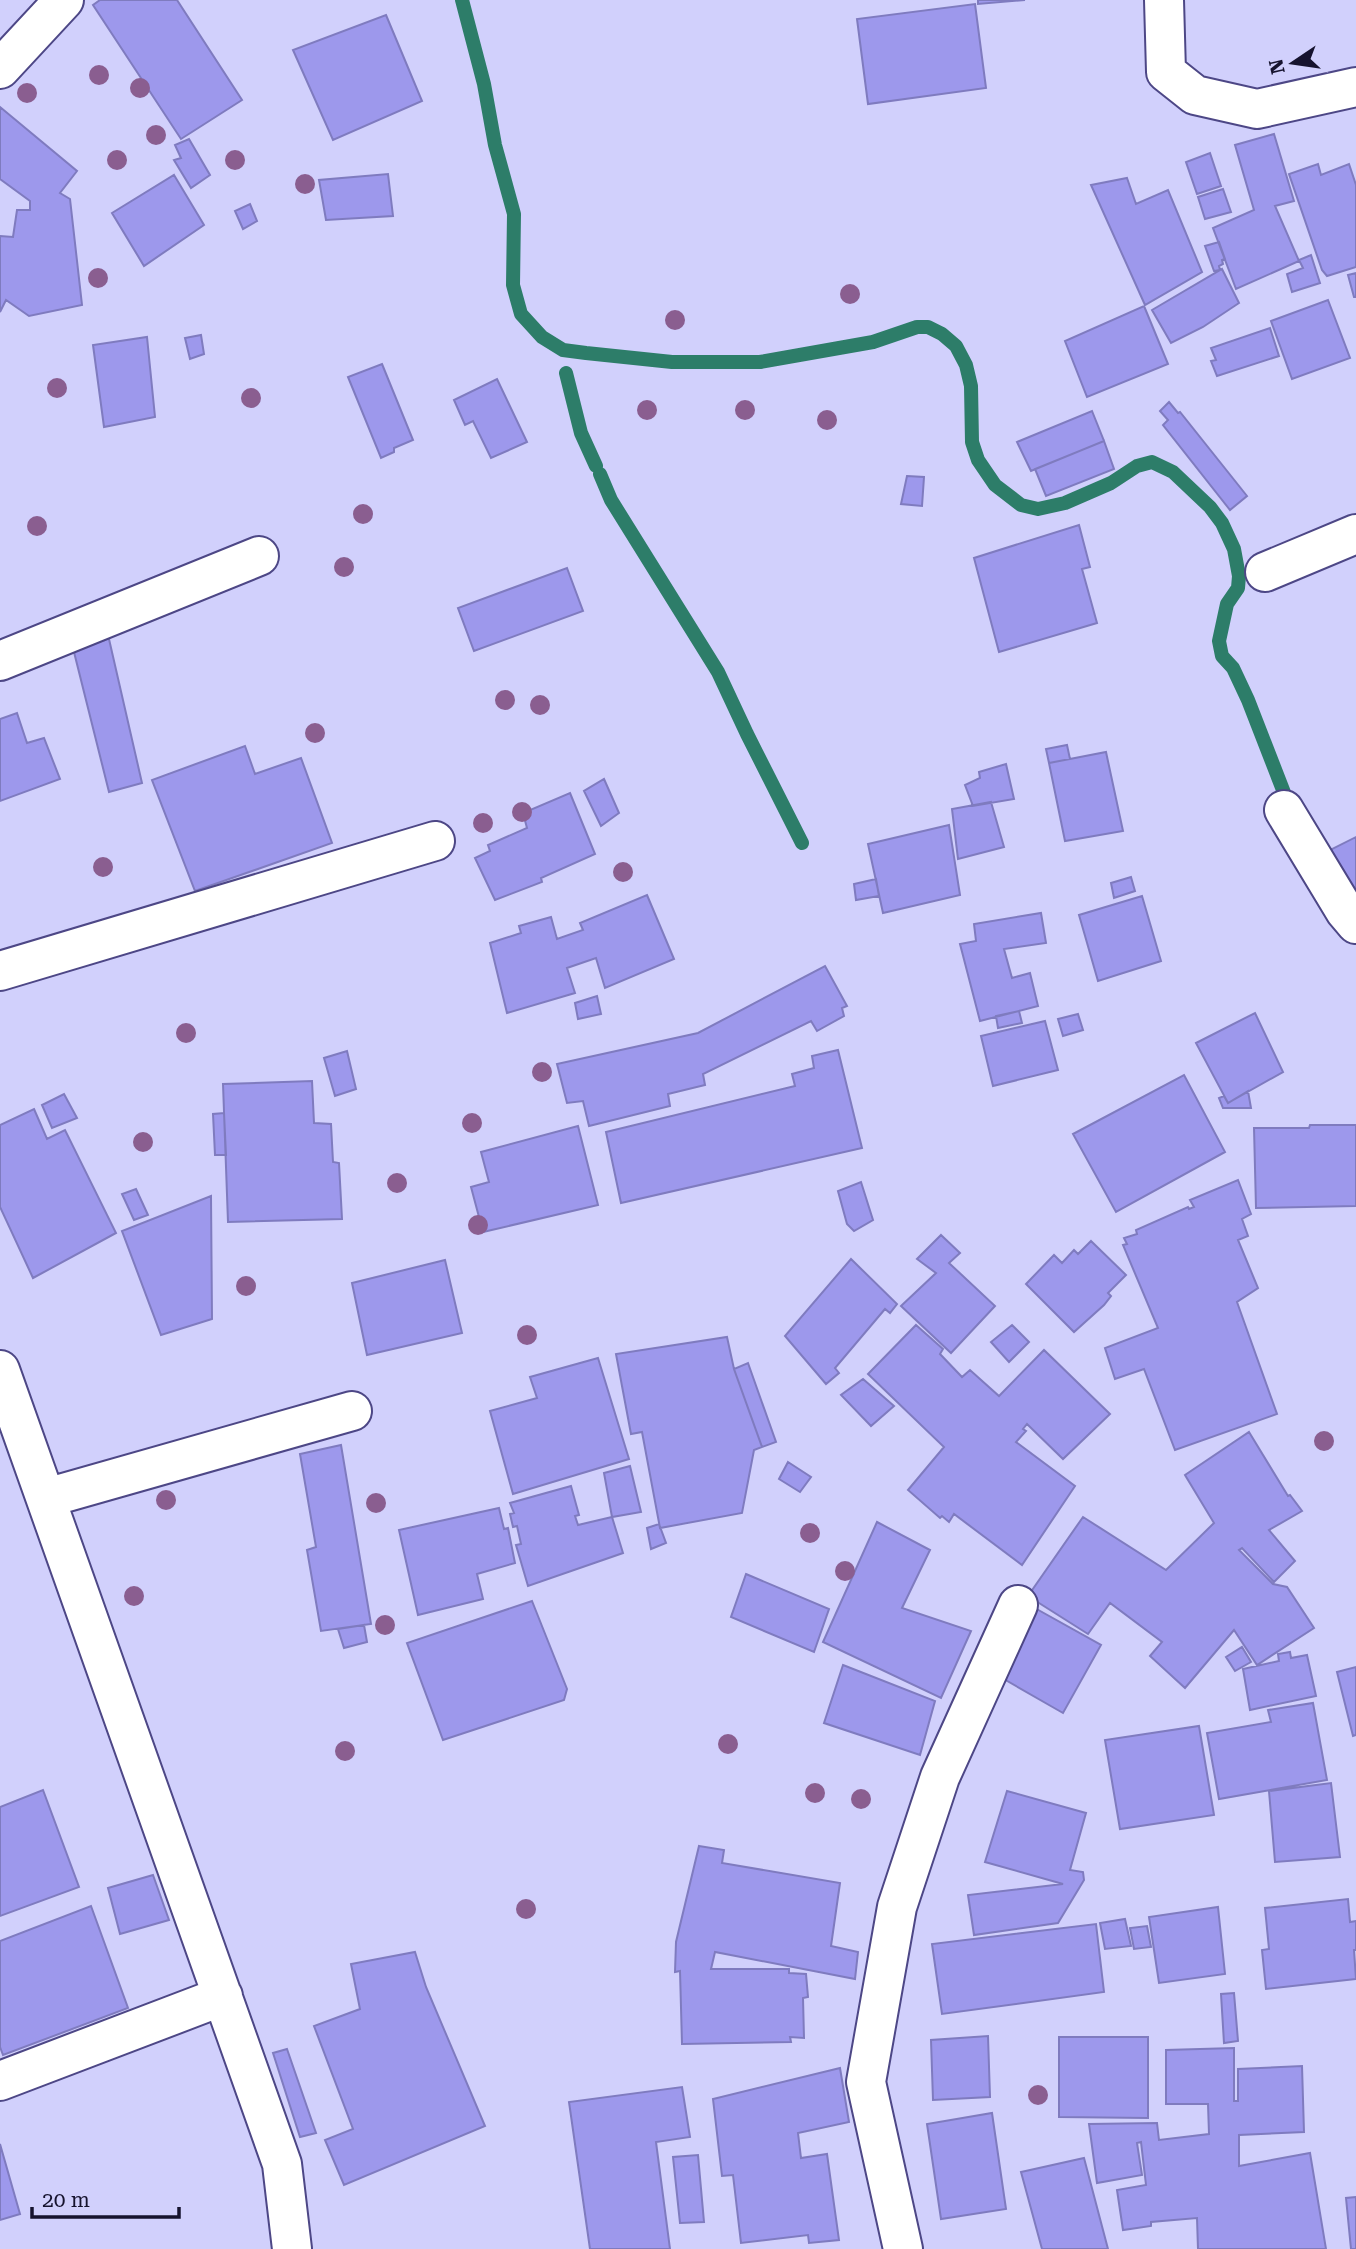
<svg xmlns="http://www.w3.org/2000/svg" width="1356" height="2249" font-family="'Roboto Serif',serif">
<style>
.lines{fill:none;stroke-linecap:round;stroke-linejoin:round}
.stream{stroke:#2d7d69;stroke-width:14}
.building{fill:#9d98ec;stroke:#7f7bbf;stroke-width:2}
.minor-casing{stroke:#4d4786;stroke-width:42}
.minor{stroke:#fff;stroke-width:38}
.tree{fill:#8a5e90}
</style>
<rect width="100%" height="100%" fill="#d1d0fc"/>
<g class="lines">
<path class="stream" d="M 462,0 L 484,84 L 495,145 L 514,214 L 513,285 L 521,314 L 542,337 L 563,350 L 586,353 L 672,362 L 760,362 L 873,342 L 917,327 L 928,327 L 942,334 L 956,346 L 966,365 L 971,386 L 972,442 L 978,460 L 995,485 L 1021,505 L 1038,509 L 1065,503 L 1111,483 L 1137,466 L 1152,462 L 1173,472 L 1210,507 L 1222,523 L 1234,549 L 1239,576 L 1238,588 L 1227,604 L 1219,641 L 1222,656 L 1233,668 L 1248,700 L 1290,808
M 566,373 L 581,433 L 596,466
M 600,474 L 611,500 L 718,672 L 747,734 L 802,843"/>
</g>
<path class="building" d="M 100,0 L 177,0 L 242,100 L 181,139 L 93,5 Z
M 978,0 L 1025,0 L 978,4 Z
M 975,4 L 986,88 L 868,104 L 857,19 Z
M 386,15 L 422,101 L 333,140 L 293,50 Z
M 0,107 L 77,171 L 60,193 L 70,199 L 82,305 L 29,316 L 6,300 L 0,312 L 0,236 L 13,237 L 17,210 L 30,210 L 30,201 L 0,179 Z
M 1274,134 L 1294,201 L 1275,206 L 1299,261 L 1236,289 L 1213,228 L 1254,210 L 1235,145 Z
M 189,139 L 210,175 L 191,188 L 174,160 L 181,158 L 175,145 Z
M 1210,153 L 1221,186 L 1197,194 L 1186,162 Z
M 1318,164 L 1321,175 L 1349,164 L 1356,185 L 1356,267 L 1327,276 L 1322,270 L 1289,174 Z
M 388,174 L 393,216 L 326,220 L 319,180 Z
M 174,175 L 204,225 L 144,266 L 112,213 Z
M 1127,178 L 1136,204 L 1168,190 L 1202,272 L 1145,305 L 1091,185 Z
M 1223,189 L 1231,212 L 1205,219 L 1198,197 Z
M 250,204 L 257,221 L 243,229 L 235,211 Z
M 1219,242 L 1225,259 L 1222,260 L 1223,264 L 1219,266 L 1220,270 L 1214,271 L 1205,246 Z
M 1311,255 L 1320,283 L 1292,292 L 1287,274 L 1303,268 L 1299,260 Z
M 1222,269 L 1239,303 L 1203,327 L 1171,343 L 1152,310 Z
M 1356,273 L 1356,297 L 1354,297 L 1348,275 Z
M 1328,300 L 1350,358 L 1292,379 L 1271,321 Z
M 1144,306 L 1168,364 L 1087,397 L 1065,341 Z
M 1270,328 L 1279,356 L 1217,376 L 1211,361 L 1216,360 L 1211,348 Z
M 201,335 L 204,354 L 190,359 L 185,338 Z
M 147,337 L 155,417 L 104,427 L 93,345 Z
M 382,364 L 413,440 L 394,448 L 394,452 L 381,458 L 348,377 Z
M 497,379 L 527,442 L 491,458 L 473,421 L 465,425 L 454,400 Z
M 1169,402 L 1178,413 L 1180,412 L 1247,496 L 1230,510 L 1163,425 L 1168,420 L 1160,411 Z
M 1092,411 L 1104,441 L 1031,471 L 1017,442 Z
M 1104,441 L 1114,469 L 1046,496 L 1035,469 Z
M 907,476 L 924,477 L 922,506 L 901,504 Z
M 1079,525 L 1090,567 L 1082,569 L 1097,623 L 999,652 L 974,558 Z
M 567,568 L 583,611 L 474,651 L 458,608 Z
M 106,626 L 142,783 L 109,792 L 71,640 Z
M 17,713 L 27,743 L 44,738 L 60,779 L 0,801 L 0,719 Z
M 1067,745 L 1070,759 L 1049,763 L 1046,749 Z
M 245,746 L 255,774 L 301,758 L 332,843 L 195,891 L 152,780 Z
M 1106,752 L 1123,831 L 1065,841 L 1049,763 Z
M 1006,764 L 1014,799 L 973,806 L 965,785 L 980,778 L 979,772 Z
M 604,779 L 619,813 L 601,826 L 584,791 Z
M 570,793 L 595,854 L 541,878 L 542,882 L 495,900 L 475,858 L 490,851 L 488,845 L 527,828 L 523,813 Z
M 991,802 L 1004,847 L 958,859 L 952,809 Z
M 949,825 L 960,895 L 883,913 L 868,844 Z
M 1356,837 L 1356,906 L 1320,855 Z
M 1131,877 L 1135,891 L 1114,898 L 1111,883 Z
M 876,879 L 879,896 L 856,900 L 854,884 Z
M 647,895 L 674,959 L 605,988 L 596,958 L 567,968 L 575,993 L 507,1013 L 490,943 L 521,933 L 519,926 L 551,917 L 557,939 L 583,930 L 580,923 Z
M 1142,896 L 1161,961 L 1098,981 L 1079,915 Z
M 1041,913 L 1046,943 L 1004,949 L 1012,978 L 1030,973 L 1038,1006 L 980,1021 L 960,944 L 976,941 L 974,924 Z
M 825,966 L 847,1006 L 842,1008 L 844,1016 L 817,1031 L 811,1021 L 703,1074 L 705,1085 L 668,1094 L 670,1106 L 589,1126 L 583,1101 L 567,1103 L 557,1064 L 698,1033 Z
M 597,996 L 601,1014 L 578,1019 L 575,1003 Z
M 1019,1011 L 1022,1023 L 998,1028 L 996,1016 Z
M 1255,1013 L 1283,1072 L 1228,1103 L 1196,1043 Z
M 1078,1014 L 1083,1030 L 1063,1036 L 1058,1019 Z
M 1045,1021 L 1058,1070 L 993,1086 L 981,1036 Z
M 838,1050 L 862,1148 L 621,1203 L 606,1132 L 795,1086 L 792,1074 L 814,1068 L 812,1056 Z
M 347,1051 L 356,1089 L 335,1096 L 324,1058 Z
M 1184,1075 L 1225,1152 L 1116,1212 L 1073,1134 Z
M 312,1081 L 314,1123 L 331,1124 L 333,1162 L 339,1163 L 342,1219 L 228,1222 L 223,1084 Z
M 1248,1091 L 1251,1108 L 1223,1108 L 1219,1098 L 1224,1096 L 1228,1103 Z
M 64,1094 L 77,1118 L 52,1128 L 42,1105 Z
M 34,1109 L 47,1139 L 65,1130 L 116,1233 L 33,1278 L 0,1207 L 0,1125 Z
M 224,1113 L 226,1155 L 215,1155 L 213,1114 Z
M 1310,1125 L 1356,1125 L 1356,1206 L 1256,1208 L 1254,1128 L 1309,1128 Z
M 578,1126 L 598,1205 L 483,1232 L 471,1187 L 489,1182 L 481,1152 Z
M 1238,1180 L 1251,1214 L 1242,1219 L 1248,1236 L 1238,1240 L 1258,1288 L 1237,1302 L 1277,1414 L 1175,1450 L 1144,1369 L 1115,1379 L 1105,1348 L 1158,1328 L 1123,1245 L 1127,1244 L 1124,1238 L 1137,1234 L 1136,1230 L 1188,1207 L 1189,1209 L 1194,1207 L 1190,1200 Z
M 861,1182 L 873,1220 L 854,1231 L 847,1224 L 838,1191 Z
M 136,1189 L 148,1215 L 134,1220 L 122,1194 Z
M 211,1196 L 212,1319 L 161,1335 L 122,1231 Z
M 941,1235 L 960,1253 L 949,1263 L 995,1306 L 951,1353 L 901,1306 L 936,1273 L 917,1259 Z
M 1091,1241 L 1126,1275 L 1108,1293 L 1111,1296 L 1104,1305 L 1074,1332 L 1026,1284 L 1054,1255 L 1062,1263 L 1074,1250 L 1078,1254 Z
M 851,1259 L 897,1304 L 890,1313 L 885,1309 L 835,1368 L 839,1373 L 826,1384 L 785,1336 Z
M 445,1260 L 462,1333 L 367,1355 L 352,1283 Z
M 916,1325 L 943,1349 L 940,1354 L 962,1377 L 970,1370 L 999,1396 L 1044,1350 L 1110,1414 L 1063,1459 L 1027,1424 L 1023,1429 L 1026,1431 L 1016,1442 L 1075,1486 L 1022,1565 L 954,1514 L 949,1522 L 942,1516 L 940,1518 L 908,1490 L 944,1447 L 868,1374 Z
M 1012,1325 L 1029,1342 L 1009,1362 L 991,1342 Z
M 727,1337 L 734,1369 L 762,1447 L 754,1450 L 742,1513 L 660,1528 L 642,1432 L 631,1434 L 616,1354 Z
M 598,1358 L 629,1459 L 513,1494 L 490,1411 L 537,1398 L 530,1377 Z
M 748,1363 L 776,1442 L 762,1447 L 734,1369 Z
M 863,1379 L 894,1406 L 871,1426 L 841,1395 Z
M 1249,1432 L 1288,1496 L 1290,1495 L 1302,1511 L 1269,1530 L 1295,1561 L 1274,1582 L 1242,1548 L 1239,1550 L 1273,1584 L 1287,1587 L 1314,1628 L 1257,1665 L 1234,1630 L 1185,1688 L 1150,1656 L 1162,1642 L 1110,1603 L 1088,1634 L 1028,1596 L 1083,1517 L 1166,1570 L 1214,1523 L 1185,1475 Z
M 341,1445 L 371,1624 L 321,1631 L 307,1550 L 316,1547 L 300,1454 Z
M 788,1462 L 811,1477 L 800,1492 L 779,1479 Z
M 630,1466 L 641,1512 L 612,1517 L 604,1473 Z
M 571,1486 L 579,1515 L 575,1516 L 578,1525 L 612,1517 L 623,1553 L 528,1586 L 516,1545 L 521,1544 L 517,1526 L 513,1527 L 510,1514 L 514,1513 L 510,1503 Z
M 499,1508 L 504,1529 L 508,1528 L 515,1563 L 477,1574 L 483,1599 L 418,1615 L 399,1530 Z
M 877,1522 L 930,1550 L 902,1608 L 971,1631 L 941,1698 L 823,1642 Z
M 659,1524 L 666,1543 L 651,1549 L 647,1528 Z
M 746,1574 L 829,1609 L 814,1652 L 731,1617 Z
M 532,1601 L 567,1689 L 564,1700 L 443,1740 L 407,1643 Z
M 1033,1607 L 1101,1645 L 1063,1713 L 995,1674 Z
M 364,1625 L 367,1642 L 344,1648 L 338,1629 Z
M 1242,1647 L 1251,1662 L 1235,1671 L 1226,1657 Z
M 1290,1652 L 1291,1658 L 1307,1655 L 1316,1696 L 1250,1710 L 1243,1669 L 1279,1661 L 1278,1654 Z
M 843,1665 L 935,1701 L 920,1755 L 824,1723 Z
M 1356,1667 L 1356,1735 L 1353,1736 L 1337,1672 Z
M 1313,1703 L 1327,1780 L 1219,1799 L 1207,1733 L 1271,1722 L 1268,1710 Z
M 1199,1726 L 1214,1815 L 1120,1829 L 1105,1740 Z
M 1331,1783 L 1340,1857 L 1275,1862 L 1269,1791 Z
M 43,1790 L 79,1887 L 0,1916 L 0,1807 Z
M 1007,1791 L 1086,1813 L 1070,1870 L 1083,1872 L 1084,1880 L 1058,1923 L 974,1935 L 968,1895 L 1063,1884 L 985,1862 Z
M 699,1846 L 724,1850 L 722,1863 L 840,1883 L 831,1946 L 858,1952 L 855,1979 L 715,1952 L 711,1969 L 789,1969 L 789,1973 L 806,1974 L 808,1997 L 803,1998 L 804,2038 L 790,2037 L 791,2042 L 682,2044 L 680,1971 L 675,1972 L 676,1942 Z
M 153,1875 L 169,1920 L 120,1934 L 108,1888 Z
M 1348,1899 L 1350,1922 L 1356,1921 L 1356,1950 L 1354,1950 L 1356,1979 L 1266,1989 L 1262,1950 L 1269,1949 L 1265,1908 Z
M 91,1906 L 128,2008 L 3,2055 L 0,2047 L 0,1941 Z
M 1218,1907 L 1225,1974 L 1159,1983 L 1149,1917 Z
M 1125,1919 L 1131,1946 L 1105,1949 L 1100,1923 Z
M 1096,1924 L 1104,1992 L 942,2014 L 932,1944 Z
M 1147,1926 L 1151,1947 L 1134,1949 L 1130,1928 Z
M 415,1952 L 426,1987 L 485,2126 L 344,2185 L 325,2140 L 353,2129 L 314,2026 L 360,2009 L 351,1964 Z
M 1234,1993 L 1238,2041 L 1224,2043 L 1221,1994 Z
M 988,2036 L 990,2097 L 933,2100 L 931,2040 Z
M 1059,2037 L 1148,2037 L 1148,2118 L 1059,2117 Z
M 1234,2048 L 1234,2101 L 1238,2101 L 1238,2069 L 1302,2066 L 1304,2132 L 1239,2135 L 1239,2166 L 1310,2153 L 1326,2249 L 1198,2249 L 1197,2218 L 1151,2222 L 1151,2226 L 1123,2230 L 1117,2190 L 1146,2185 L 1141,2142 L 1137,2143 L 1142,2175 L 1097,2183 L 1089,2124 L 1157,2123 L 1159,2140 L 1209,2134 L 1208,2104 L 1166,2104 L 1166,2050 Z
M 287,2049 L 316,2133 L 300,2137 L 273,2053 Z
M 840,2068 L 849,2122 L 798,2133 L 801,2158 L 827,2154 L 839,2240 L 809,2243 L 808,2235 L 741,2243 L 733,2175 L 722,2176 L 713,2099 Z
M 682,2087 L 690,2137 L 656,2142 L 670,2249 L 590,2249 L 569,2102 Z
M 992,2113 L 1006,2209 L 941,2219 L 927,2124 Z
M 0,2144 L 20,2214 L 0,2220 Z
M 698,2155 L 704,2222 L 680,2223 L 673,2157 Z
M 1084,2158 L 1108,2249 L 1042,2249 L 1021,2172 Z
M 1356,2197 L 1356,2249 L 1351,2249 L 1346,2198 Z"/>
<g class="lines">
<g class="minor-casing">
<path id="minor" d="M 1164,0 L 1166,72 L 1195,95 L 1257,109 L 1356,87
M 0,69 L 64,0
M 1265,572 L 1356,534
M 0,661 L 259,556
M 1284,810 L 1345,911 L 1356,924
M 0,971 L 435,841
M 0,1370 L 282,2164 L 292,2249
M 46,1498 L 352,1411
M 0,2081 L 223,1996
M 903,2249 L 866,2082 L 897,1907 L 940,1777 L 1018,1605"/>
</g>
<use href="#minor" class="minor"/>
</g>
<g class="tree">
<circle cx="99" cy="75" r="10"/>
<circle cx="140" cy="88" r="10"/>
<circle cx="27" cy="93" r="10"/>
<circle cx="156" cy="135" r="10"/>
<circle cx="117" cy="160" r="10"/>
<circle cx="235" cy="160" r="10"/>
<circle cx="305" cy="184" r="10"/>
<circle cx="98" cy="278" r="10"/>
<circle cx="850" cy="294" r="10"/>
<circle cx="675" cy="320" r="10"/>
<circle cx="57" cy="388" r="10"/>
<circle cx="251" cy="398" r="10"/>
<circle cx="647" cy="410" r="10"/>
<circle cx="745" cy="410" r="10"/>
<circle cx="827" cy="420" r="10"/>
<circle cx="363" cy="514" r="10"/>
<circle cx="37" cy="526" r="10"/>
<circle cx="344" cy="567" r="10"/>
<circle cx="505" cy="700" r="10"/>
<circle cx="540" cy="705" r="10"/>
<circle cx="315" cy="733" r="10"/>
<circle cx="522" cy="812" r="10"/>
<circle cx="483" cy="823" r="10"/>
<circle cx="103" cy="867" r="10"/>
<circle cx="623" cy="872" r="10"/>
<circle cx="186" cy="1033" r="10"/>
<circle cx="542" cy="1072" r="10"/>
<circle cx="472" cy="1123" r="10"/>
<circle cx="143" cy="1142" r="10"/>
<circle cx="397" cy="1183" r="10"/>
<circle cx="478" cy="1225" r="10"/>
<circle cx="246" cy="1286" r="10"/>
<circle cx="527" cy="1335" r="10"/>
<circle cx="1324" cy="1441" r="10"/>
<circle cx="166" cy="1500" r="10"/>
<circle cx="376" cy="1503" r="10"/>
<circle cx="810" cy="1533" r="10"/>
<circle cx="845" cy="1571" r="10"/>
<circle cx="134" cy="1596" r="10"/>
<circle cx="385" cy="1625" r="10"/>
<circle cx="728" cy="1744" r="10"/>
<circle cx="345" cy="1751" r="10"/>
<circle cx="815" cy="1793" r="10"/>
<circle cx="861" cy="1799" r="10"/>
<circle cx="526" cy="1909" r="10"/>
<circle cx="1038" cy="2095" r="10"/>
</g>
<g transform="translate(1293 63) rotate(257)" stroke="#d1d0fc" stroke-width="5" paint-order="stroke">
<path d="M0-5L12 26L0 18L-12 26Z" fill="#16132e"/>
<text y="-10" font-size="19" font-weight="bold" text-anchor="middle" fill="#16132e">N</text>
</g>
<path d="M32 2207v10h147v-10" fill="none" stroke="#16132e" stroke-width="3.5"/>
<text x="42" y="2207" font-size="21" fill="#16132e" stroke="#d1d0fc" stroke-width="5" paint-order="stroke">20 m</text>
</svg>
